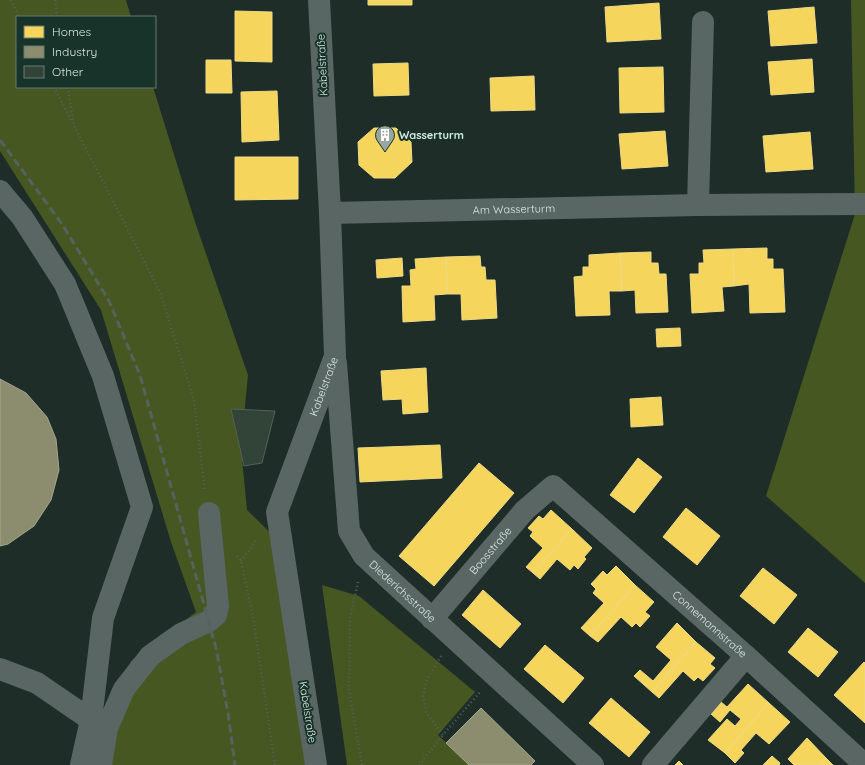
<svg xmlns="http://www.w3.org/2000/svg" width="865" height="765" font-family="Quicksand,sans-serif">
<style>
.green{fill:#465722}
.homes{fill:#f6d55c;stroke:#edda84}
.industry{fill:#8c8c6e;stroke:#a2a790}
.building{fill:#324437;stroke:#55605a}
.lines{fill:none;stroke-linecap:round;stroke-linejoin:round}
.path{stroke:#55615f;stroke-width:2.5;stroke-dasharray:1 3;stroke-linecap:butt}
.minor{stroke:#596664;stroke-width:22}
.rail{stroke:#55635f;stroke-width:3;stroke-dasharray:8 4;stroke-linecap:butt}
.labels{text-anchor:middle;stroke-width:4;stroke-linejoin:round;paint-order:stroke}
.street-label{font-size:11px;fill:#d7e7e0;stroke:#183329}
.poi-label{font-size:11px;font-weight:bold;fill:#d7e7e0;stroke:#183329;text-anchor:start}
</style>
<rect width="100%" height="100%" fill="#1e2d28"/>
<path class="green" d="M 0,0 L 126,0 L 131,17 L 17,17 L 17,87 L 153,87 L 195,222 L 248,375 L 241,448 L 247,510 L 292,554 L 324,765 L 94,765 L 97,731 L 131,661 L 196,612 L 171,542 L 101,310 L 0,151 Z
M 851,0 L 865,0 L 865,583 L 766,496 L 855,214 Z
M 322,585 L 359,596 L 475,692 L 438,735 L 469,765 L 347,765 Z"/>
<path class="homes" d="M 368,0 L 412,0 L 412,5 L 368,5 Z
M 659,3 L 661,39 L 607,42 L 605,7 Z
M 814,7 L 817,43 L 771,46 L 768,11 Z
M 235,11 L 272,12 L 272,62 L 235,61 Z
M 812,59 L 814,92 L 771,95 L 768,62 Z
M 206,60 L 231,60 L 232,93 L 206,93 Z
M 408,63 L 409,95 L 374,96 L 373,64 Z
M 663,67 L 664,112 L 620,113 L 619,68 Z
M 534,76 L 535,110 L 491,111 L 490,78 Z
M 277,91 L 279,140 L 242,142 L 241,92 Z
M 374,128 L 396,128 L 411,142 L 412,162 L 395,178 L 374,178 L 359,165 L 358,142 Z
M 665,131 L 668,166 L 622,169 L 619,134 Z
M 810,132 L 813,169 L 766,172 L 763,136 Z
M 235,157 L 298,157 L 298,199 L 235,200 Z
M 767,248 L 767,259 L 773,259 L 773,269 L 783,269 L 785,312 L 750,313 L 749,284 L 734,286 L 733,249 Z
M 733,249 L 734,286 L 722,287 L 724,311 L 692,313 L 690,274 L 699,274 L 699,263 L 704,263 L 703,250 Z
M 651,252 L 651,263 L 658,263 L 659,274 L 666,274 L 668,312 L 636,313 L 635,290 L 622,291 L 620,253 Z
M 620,253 L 622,291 L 609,291 L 610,315 L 576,316 L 574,277 L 583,276 L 583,267 L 589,267 L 589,255 Z
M 480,256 L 481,267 L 485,267 L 486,280 L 495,280 L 497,318 L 462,320 L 461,294 L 447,294 L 446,257 Z
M 446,257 L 447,294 L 434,295 L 435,320 L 403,322 L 402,286 L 411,286 L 410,270 L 416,269 L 415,259 Z
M 402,258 L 403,276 L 377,278 L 376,260 Z
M 680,328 L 681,346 L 657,347 L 656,329 Z
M 426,368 L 428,412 L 403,414 L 402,399 L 383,400 L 381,371 Z
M 661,397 L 663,425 L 631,427 L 630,399 Z
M 440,445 L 442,478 L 360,482 L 358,448 Z
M 638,458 L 662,477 L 634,513 L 610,495 Z
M 479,463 L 514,493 L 434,586 L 399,556 Z
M 686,508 L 720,536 L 697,565 L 663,537 Z
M 551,510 L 572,529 L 533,573 L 526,567 L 543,548 L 530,536 L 533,532 L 528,528 L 539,516 L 543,519 Z
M 572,529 L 592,548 L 584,557 L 586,559 L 578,569 L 574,565 L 570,570 L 557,559 L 540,579 L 533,573 Z
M 616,566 L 635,585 L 590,636 L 581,628 L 604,603 L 593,593 L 596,589 L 591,584 L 603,571 L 607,575 Z
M 763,568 L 797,595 L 774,624 L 740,596 Z
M 635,585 L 654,602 L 645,612 L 650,616 L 640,627 L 636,623 L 632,627 L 621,617 L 598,642 L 590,636 Z
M 483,590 L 521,624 L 500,648 L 462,615 Z
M 677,623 L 696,642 L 652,692 L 634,676 L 640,670 L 653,681 L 671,660 L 656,647 Z
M 808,628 L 838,652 L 818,677 L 788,652 Z
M 696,642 L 715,658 L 710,664 L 715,668 L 703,681 L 698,677 L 694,681 L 683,671 L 659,698 L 652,692 Z
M 545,645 L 584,678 L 563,703 L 524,669 Z
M 864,662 L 865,663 L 865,723 L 834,695 Z
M 748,684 L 769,703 L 725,753 L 708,740 L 727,719 L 735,726 L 741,719 L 730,710 L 720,722 L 711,714 L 721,702 L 727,707 Z
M 611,698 L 650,732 L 629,757 L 589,723 Z
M 769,703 L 790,722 L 769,744 L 756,733 L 741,750 L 744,753 L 735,763 L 725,753 Z
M 807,738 L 826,758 L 819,765 L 794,765 L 788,759 Z
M 772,756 L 780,763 L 779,765 L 763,765 Z
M 826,758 L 833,765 L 819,765 Z
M 679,761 L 683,765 L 675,765 Z"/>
<path class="industry" d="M 0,379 L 26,393 L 47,417 L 56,439 L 59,470 L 51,500 L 34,526 L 8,544 L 0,546 Z
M 481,708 L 535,761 L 531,765 L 469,765 L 446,743 Z"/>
<path class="building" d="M 231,409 L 275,411 L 262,463 L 244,466 Z"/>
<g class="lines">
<path class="path" d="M 11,0 L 19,17
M 55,0 L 57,17
M 54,87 L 72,122
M 68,87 L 74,126 L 160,292 L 194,400 L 205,492
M 237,556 L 241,561 L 253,616 L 275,765
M 241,561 L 257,539
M 358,582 L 350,618 L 349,690 L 362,765
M 441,656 L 427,679 L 423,696 L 426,712 L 443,735 L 480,692
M 419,765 L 443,735"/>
<g class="minor">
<path d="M 0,191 L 22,217 L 65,284 L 103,376 L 142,507 L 103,618 L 91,720"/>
<path d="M 698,205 L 703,22"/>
<path id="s1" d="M 330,213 L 698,205 L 865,204"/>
<path id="s2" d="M 336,363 L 349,531 L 364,556 L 593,765"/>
<path id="s3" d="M 432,619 L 525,510 L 553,486 L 746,656 L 865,765"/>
<path d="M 0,669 L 37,683 L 91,720 L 81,765"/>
<path d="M 101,765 L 107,728 L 124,689 L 150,656 L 181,634 L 209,621 L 216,615 L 218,606 L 209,513"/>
<path id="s4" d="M 316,765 L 277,512 L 335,356 L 330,213 L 319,0"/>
<path d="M 653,765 L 746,656"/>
</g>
<path class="rail" d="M 0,140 L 62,224 L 109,301 L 140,375 L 216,648 L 228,713 L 235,765"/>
</g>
<defs>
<g id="building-pin" transform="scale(1)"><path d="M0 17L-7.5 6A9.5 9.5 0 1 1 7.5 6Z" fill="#96a6a0" stroke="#183329"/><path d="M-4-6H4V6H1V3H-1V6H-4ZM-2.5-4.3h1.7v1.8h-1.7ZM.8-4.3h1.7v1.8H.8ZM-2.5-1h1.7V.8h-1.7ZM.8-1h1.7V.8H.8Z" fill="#fff"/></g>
</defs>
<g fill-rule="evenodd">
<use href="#building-pin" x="385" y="135"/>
</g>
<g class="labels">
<g class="street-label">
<text transform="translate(322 65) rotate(-93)" y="4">Kabelstraße</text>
<text dy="4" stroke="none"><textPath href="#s1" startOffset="184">Am Wasserturm</textPath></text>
<text dy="4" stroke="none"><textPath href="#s4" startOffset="390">Kabelstraße</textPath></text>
<text dy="4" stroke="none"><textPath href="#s3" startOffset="90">Boosstraße</textPath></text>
<text dy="4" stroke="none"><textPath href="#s2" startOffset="250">Diederichsstraße</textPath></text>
<text dy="4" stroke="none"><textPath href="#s3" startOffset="389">Connemannstraße</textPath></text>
<text transform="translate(308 712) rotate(81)" y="4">Kabelstraße</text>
</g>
<g class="poi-label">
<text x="399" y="139">Wasserturm</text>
</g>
</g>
<rect x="16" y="16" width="140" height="72" fill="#183329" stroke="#647b72"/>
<rect x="24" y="26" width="20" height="12" fill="#f6d55c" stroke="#647b72"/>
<text x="52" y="36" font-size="12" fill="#d7e7e0">Homes</text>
<rect x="24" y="46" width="20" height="12" fill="#8c8c6e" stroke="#647b72"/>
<text x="52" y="56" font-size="12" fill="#d7e7e0">Industry</text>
<rect x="24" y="66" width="20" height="12" fill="#324437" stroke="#647b72"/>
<text x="52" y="76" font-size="12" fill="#d7e7e0">Other</text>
</svg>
